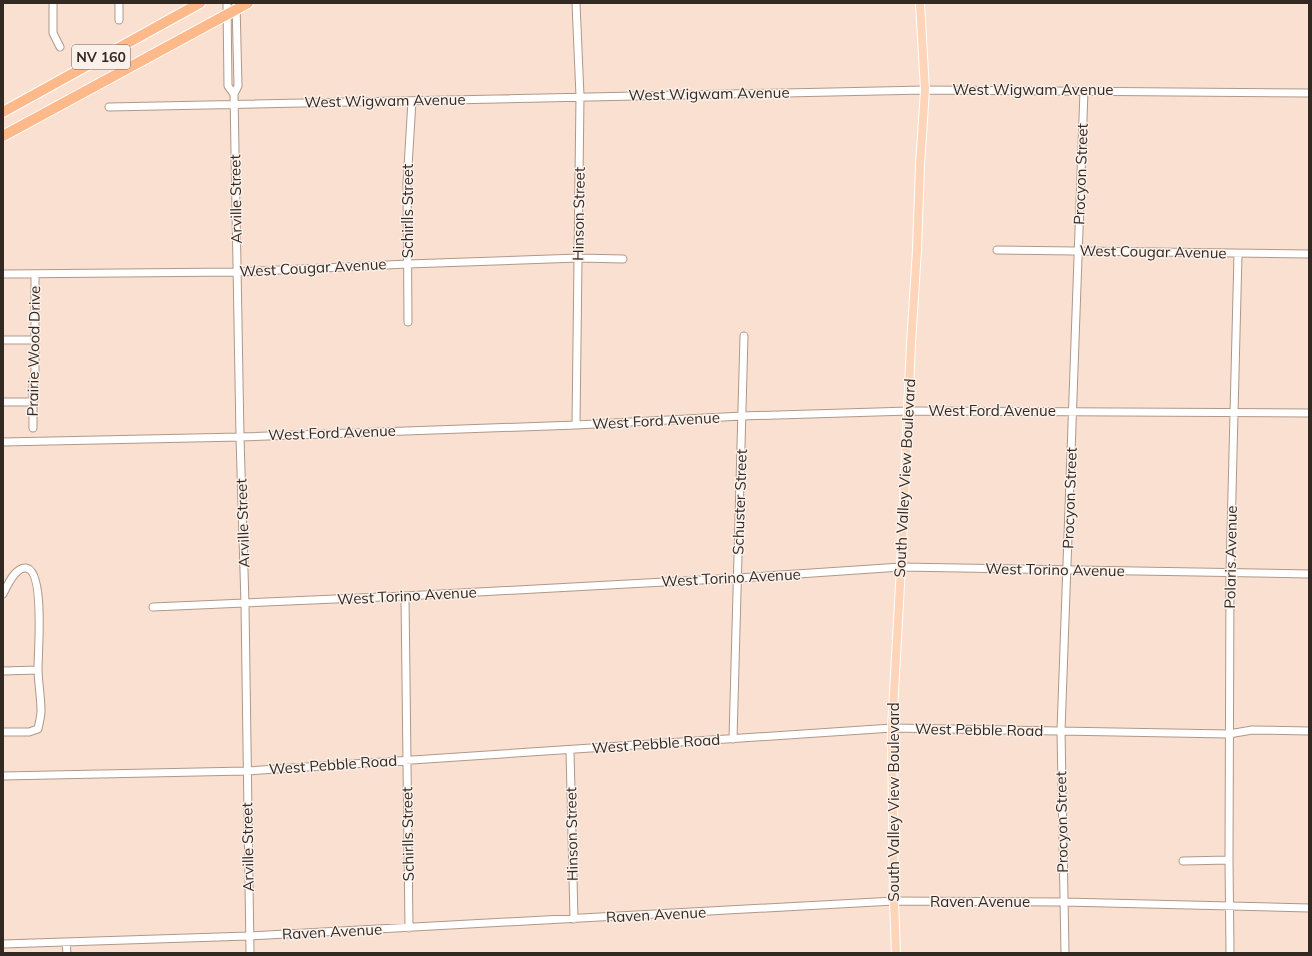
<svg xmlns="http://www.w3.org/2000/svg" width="1312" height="956" font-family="Mulish,sans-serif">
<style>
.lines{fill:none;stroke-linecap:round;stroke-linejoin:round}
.minor-casing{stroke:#b09888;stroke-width:9}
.major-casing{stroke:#fff;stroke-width:10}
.highway-casing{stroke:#fff;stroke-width:12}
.minor{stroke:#fff;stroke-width:7}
.major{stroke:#fed5b9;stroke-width:8}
.highway{stroke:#feb98b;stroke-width:10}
.labels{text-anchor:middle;stroke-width:3;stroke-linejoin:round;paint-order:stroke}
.shield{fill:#fbf1ea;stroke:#6e655e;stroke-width:1}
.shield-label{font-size:14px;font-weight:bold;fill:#322922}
.street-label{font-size:15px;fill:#322922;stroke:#fbf1ea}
</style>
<rect width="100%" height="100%" fill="#fae0d0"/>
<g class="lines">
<g class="minor-casing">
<path id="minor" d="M 53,3 L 53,33 L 60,47
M 227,3 L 228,86 L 234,94
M 236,3 L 238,86 L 234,94 L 240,437 L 245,604 L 250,953
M 576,3 L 580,96 L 576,425
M 119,20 L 119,3
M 109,107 L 925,90 L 1309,93
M 997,250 L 1309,254
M 3,274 L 238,272 L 408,264 L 578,258 L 623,259
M 408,322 L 407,183 L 412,101
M 3,340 L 35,340
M 3,402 L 33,402
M 33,428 L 33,387 L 35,370 L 35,274
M 3,442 L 240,437 L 576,425 L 742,416 L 909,411 L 1309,413
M 3,594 C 7,586 15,567 26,568 C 45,570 38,652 38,668 C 38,682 41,696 41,711 C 41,717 39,723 38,729 L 29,732 L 3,732
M 405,596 L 409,928
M 153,607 L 405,596 L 738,578 L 901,567 L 1309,574
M 3,671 L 38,670
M 733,739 L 744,336
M 570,750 L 574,919
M 3,776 L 247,771 L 892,728 L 1229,734 L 1252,730 L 1309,731
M 1183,861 L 1229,860
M 66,943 L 67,953
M 3,944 L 249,936 L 894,901 L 1064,902 L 1309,908
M 1065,953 L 1061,731 L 1084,91
M 1230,953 L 1229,860 L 1230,573 L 1238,254"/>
</g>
<g class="major-casing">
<path id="major" d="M 896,953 L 894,901 L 892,728 L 901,567 L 911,344 L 917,250 L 920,165 L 925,90 L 920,3"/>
</g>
<g class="highway-casing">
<path id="highway" d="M 3,112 L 200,3
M 3,136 L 248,3"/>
</g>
<use href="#minor" class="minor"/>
<use href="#major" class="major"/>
<use href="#highway" class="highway"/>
</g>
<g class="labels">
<rect class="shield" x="72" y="45" width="58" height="24" rx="3"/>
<g class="shield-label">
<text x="101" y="62">NV 160</text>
</g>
<g class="street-label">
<text x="1033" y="95">West Wigwam Avenue</text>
<text transform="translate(709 94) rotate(-1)" y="5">West Wigwam Avenue</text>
<text transform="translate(385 101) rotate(-1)" y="5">West Wigwam Avenue</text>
<text transform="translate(1081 174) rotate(-88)" y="5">Procyon Street</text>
<text transform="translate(236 199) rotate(-91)" y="5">Arville Street</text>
<text transform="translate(408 211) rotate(-90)" y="5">Schirlls Street</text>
<text transform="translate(579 214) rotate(-89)" y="5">Hinson Street</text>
<text transform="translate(1153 252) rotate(1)" y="5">West Cougar Avenue</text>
<text transform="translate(313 268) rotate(-3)" y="5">West Cougar Avenue</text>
<text transform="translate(34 351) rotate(-89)" y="5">Prairie Wood Drive</text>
<text x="992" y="416">West Ford Avenue</text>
<text transform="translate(656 421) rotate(-3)" y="5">West Ford Avenue</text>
<text transform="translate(332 433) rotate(-2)" y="5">West Ford Avenue</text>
<text transform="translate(905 478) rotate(-87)" y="5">South Valley View Boulevard</text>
<text transform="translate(1070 498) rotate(-88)" y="5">Procyon Street</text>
<text transform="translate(740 502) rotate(-88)" y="5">Schuster Street</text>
<text transform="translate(243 523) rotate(-92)" y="5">Arville Street</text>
<text transform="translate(1231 557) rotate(-89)" y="5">Polaris Avenue</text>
<text transform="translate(1055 570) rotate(1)" y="5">West Torino Avenue</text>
<text transform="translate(731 578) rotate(-3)" y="5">West Torino Avenue</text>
<text transform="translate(407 596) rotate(-3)" y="5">West Torino Avenue</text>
<text transform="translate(979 730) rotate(1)" y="5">West Pebble Road</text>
<text transform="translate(656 744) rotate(-4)" y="5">West Pebble Road</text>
<text transform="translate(333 765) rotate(-4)" y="5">West Pebble Road</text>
<text transform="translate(894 802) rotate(-90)" y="5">South Valley View Boulevard</text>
<text transform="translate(1062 822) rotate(-91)" y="5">Procyon Street</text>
<text transform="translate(408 834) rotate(-91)" y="5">Schirlls Street</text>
<text transform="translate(572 834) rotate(-91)" y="5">Hinson Street</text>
<text transform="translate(248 847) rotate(-91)" y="5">Arville Street</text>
<text x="980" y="907">Raven Avenue</text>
<text transform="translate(656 915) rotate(-3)" y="5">Raven Avenue</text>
<text transform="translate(332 932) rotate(-3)" y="5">Raven Avenue</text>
</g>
</g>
<rect width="1312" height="956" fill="none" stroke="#322922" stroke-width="8"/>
</svg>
